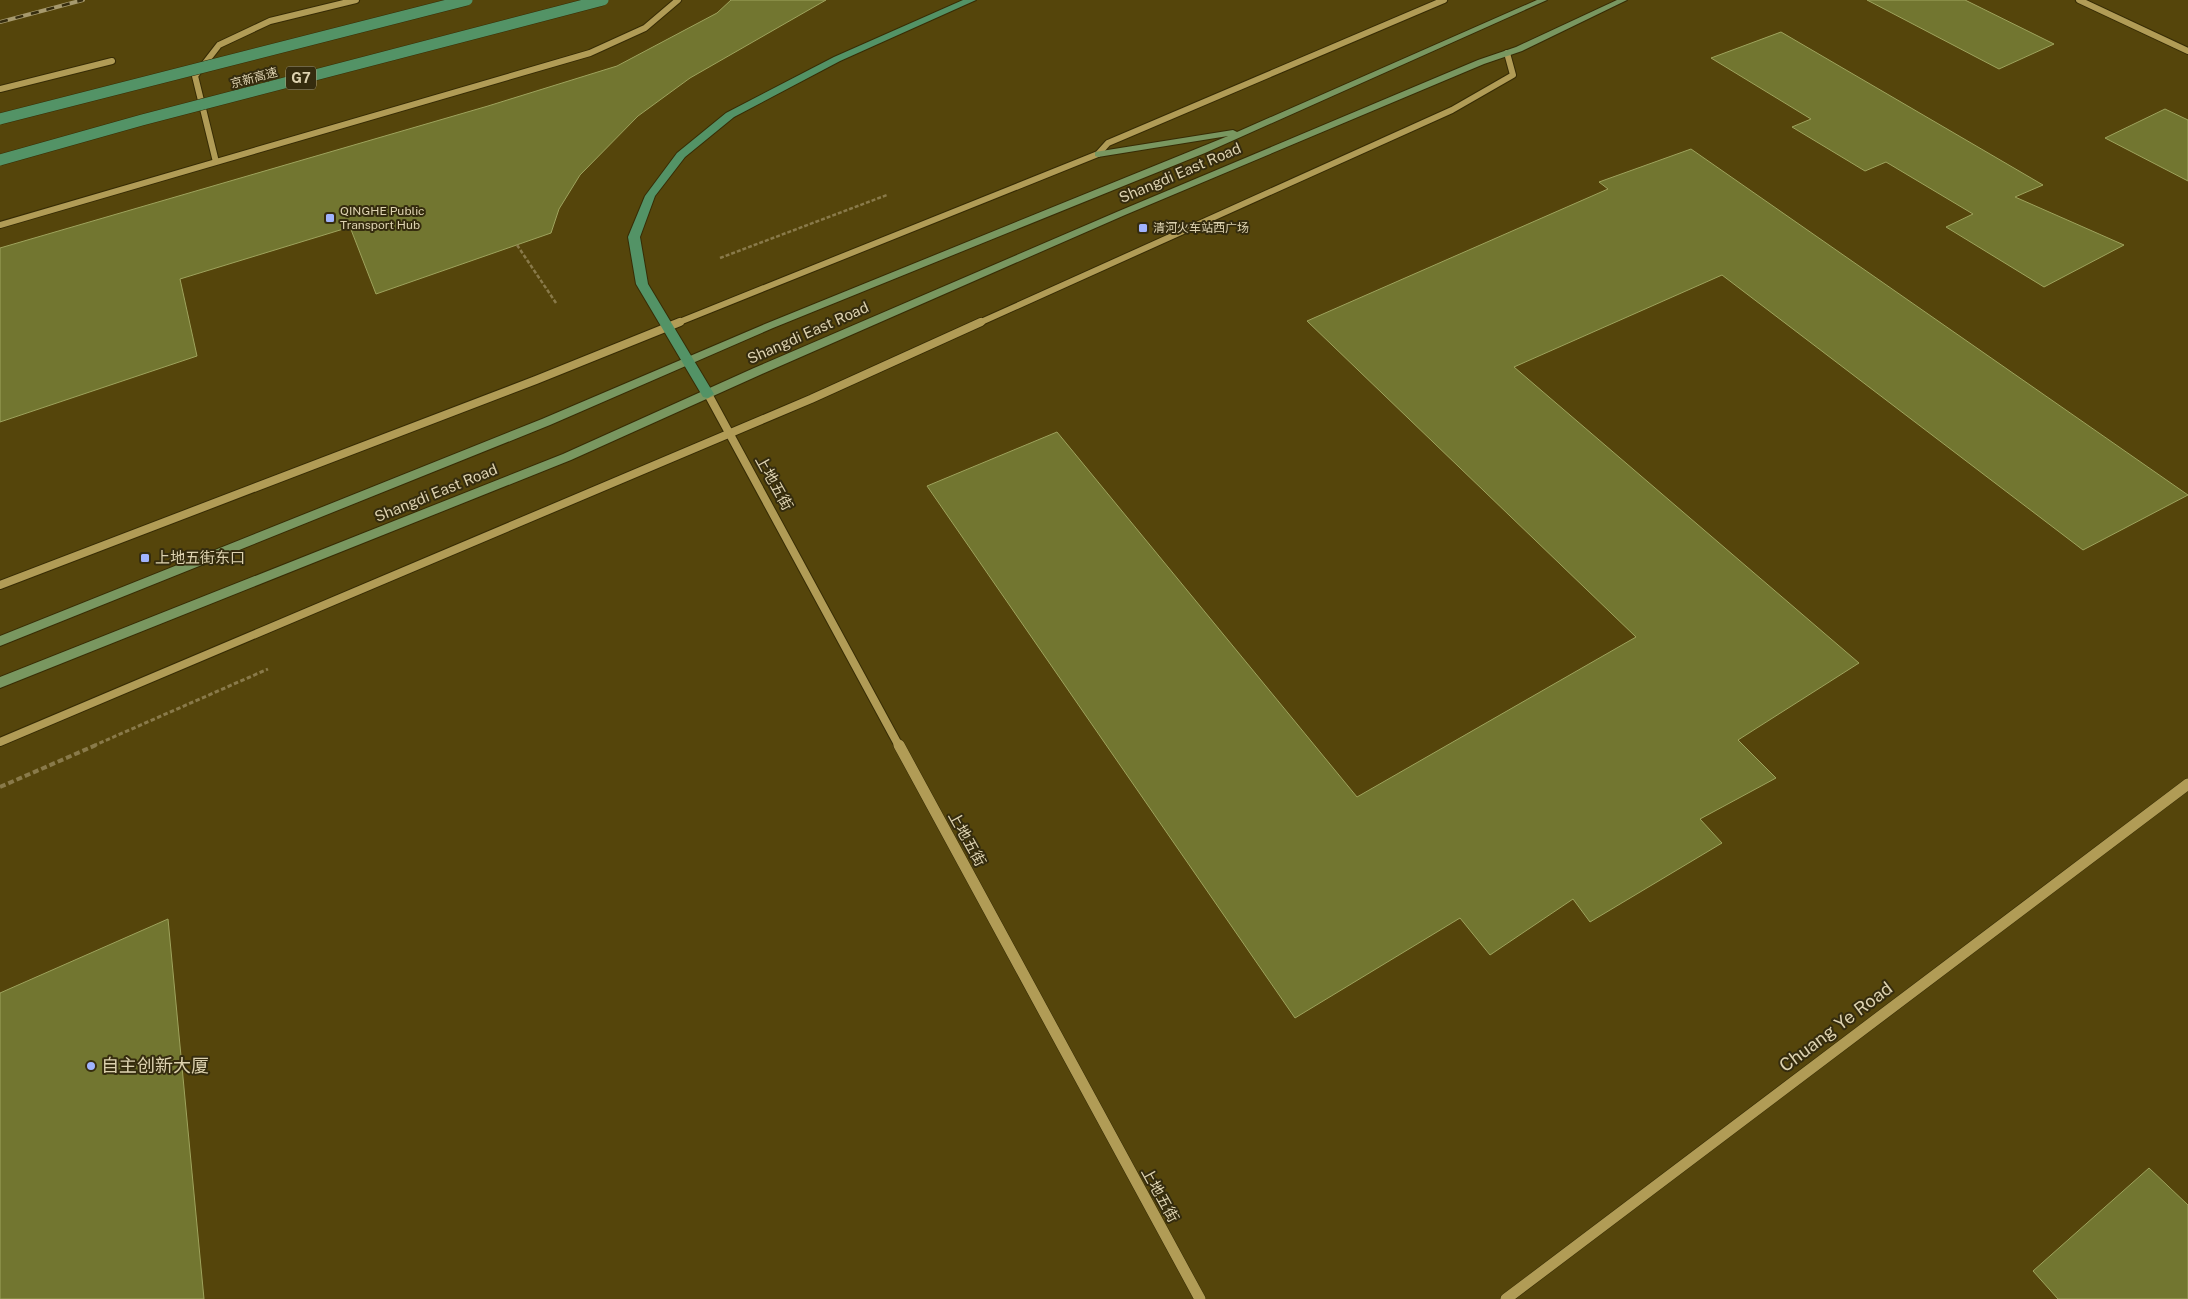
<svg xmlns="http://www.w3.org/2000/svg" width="2188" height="1299" font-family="'Public Sans','Noto Sans SC',sans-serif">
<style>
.building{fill:#727630;stroke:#9ea35d}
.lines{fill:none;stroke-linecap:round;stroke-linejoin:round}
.minor-far2-casing{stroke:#372c05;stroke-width:8}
.minor-far1-casing{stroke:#372c05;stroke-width:10}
.minor-casing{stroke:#372c05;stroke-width:12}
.major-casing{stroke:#372c05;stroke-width:2}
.highway-casing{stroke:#372c05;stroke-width:2}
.path-far2{stroke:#897a4a;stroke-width:2.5;stroke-dasharray:4 2;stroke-linecap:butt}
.path-far1{stroke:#897a4a;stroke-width:3;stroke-dasharray:4.5 2.5;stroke-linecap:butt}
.path{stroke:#897a4a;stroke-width:4;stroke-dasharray:6 3;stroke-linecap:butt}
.minor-far2{stroke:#b19c56;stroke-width:6}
.minor-far1{stroke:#b19c56;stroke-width:8}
.minor{stroke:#b19c56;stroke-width:11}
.major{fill:#799760;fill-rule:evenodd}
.highway{fill:#539366;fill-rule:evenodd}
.rail-casing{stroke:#a6996d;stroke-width:4}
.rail{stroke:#352c0e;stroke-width:2.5;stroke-dasharray:8;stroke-linecap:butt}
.highway-bridge-casing{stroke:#372c05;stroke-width:12;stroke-linecap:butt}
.highway-bridge{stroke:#539366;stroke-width:11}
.poi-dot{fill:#a0b3fd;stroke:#352c0e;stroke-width:2}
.labels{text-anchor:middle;stroke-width:4;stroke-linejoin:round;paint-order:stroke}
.far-street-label{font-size:12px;fill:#ddd2b0;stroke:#352c0e}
.far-poi-label{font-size:12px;fill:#ddd2b0;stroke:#352c0e;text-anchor:start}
.shield{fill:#352c0e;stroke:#aba07f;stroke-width:1}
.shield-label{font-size:14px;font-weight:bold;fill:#ddd2b0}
.street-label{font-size:15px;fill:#ddd2b0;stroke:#352c0e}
.poi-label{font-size:15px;fill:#ddd2b0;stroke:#352c0e;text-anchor:start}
.near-street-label{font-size:18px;fill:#ddd2b0;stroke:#352c0e}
.near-poi-label{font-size:18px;fill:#ddd2b0;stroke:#352c0e;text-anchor:start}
</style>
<rect width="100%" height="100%" fill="#55450b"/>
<path class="building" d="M 731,0 L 826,0 L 690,78 L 638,116 L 580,175 L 559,209 L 551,233 L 376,294 L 350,227 L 180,279 L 197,356 L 0,422 L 0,248 L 488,106 L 617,66 L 717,13 Z
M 1867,0 L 1965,0 L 2054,44 L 1999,69 Z
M 1781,32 L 2043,185 L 2015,197 L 2124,245 L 2044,287 L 1946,227 L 1973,214 L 1886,162 L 1865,171 L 1792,127 L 1811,119 L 1711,58 Z
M 2165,109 L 2188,120 L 2188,181 L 2105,138 Z
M 1691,149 L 2188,495 L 2083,550 L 1722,275 L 1514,367 L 1859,663 L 1738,740 L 1776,778 L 1700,819 L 1722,843 L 1590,922 L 1573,899 L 1490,955 L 1460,918 L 1295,1018 L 927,486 L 1057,432 L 1357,797 L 1636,637 L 1307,321 L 1608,189 L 1599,182 Z
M 168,919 L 204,1299 L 0,1299 L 0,993 Z
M 2149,1168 L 2188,1205 L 2188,1299 L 2058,1299 L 2033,1271 Z"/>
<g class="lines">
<g class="minor-far2-casing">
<path id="minor-far2" d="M 2079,0 L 2188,51
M 0,89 L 112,61
M 216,162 L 195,76 L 219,45 L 270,21 L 356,0
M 0,225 L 590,53 L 645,28 L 678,0
M 677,323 L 1098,154 L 1108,143 L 1444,0
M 979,323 L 1452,110 L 1513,75 L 1507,53"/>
</g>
<g class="minor-far1-casing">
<path id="minor-far1" d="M 708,394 L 899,746
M 0,585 L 536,380 L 680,322
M 0,742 L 811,399 L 981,322"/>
</g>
<g class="minor-casing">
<path id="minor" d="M 899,745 L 1200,1299
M 1506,1299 L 2188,784"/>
</g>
<g class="major-casing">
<path id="major" d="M 1537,0 L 1547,0 L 1205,153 L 773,328 L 550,425 L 0,646 L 0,636 L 542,419 L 765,324 L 1228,136 L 1098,157 L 1095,156 L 1095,152 L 1233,130 L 1237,132 Z
M 1617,0 L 1627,0 L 1522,51 L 1484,64 L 1125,215 L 762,374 L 571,460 L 0,688 L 0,677 L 563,454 L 754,368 L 1119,211 L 1478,60 L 1516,47 Z"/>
</g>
<g class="highway-casing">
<path id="highway" d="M 963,0 L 976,0 L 840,61 L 734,117 L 685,157 L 655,196 L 640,237 L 648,284 L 714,394 L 708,398 L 703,397 L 636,284 L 628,237 L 645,196 L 677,153 L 726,113 L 834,57 Z"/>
</g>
<path class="path-far2" d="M 517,245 L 556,303
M 720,258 L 887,195"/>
<path class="path-far1" d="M 93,746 L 268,669"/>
<path class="path" d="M 0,787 L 96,745"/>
<use href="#minor-far2" class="minor-far2"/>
<use href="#minor-far1" class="minor-far1"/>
<use href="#minor" class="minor"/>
<use href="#major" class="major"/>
<use href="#highway" class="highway"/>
<g class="rail-casing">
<path id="rail" d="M 0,22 L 83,0"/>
</g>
<use href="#rail" class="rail"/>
<g class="highway-bridge-casing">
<path id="highway-bridge" d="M 0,119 L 467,0
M 0,160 L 142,120 L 603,0"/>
</g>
<use href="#highway-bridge" class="highway-bridge"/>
</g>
<g class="poi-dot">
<rect x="325" y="213" width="10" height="10" rx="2.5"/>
<rect x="1138" y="223" width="10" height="10" rx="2.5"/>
<rect x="140" y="553" width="10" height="10" rx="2.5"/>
<circle cx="91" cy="1066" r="5"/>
</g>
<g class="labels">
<g class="far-street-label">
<text transform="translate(254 78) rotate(-15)" y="4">京新高速</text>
</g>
<g class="far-poi-label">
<text x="340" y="215">QINGHE Public<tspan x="340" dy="14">Transport Hub</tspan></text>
<text x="1153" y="232">清河火车站西广场</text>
</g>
<rect class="shield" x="286" y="66.5" width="30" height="23" rx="4"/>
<g class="shield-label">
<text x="301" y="83">G7</text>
</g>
<g class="street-label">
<text transform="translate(1180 173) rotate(-23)" y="5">Shangdi East Road</text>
<text transform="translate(808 333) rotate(-24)" y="5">Shangdi East Road</text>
<text transform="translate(774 483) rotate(61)" y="5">上地五街</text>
<text transform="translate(436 493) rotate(-22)" y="5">Shangdi East Road</text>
<text transform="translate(967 839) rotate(61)" y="5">上地五街</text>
<text transform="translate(1160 1195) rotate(61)" y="5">上地五街</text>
</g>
<g class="poi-label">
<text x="155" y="563">上地五街东口</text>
</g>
<g class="near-street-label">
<text transform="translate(1836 1027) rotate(-37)" y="6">Chuang Ye Road</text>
</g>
<g class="near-poi-label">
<text x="101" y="1072">自主创新大厦</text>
</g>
</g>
</svg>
